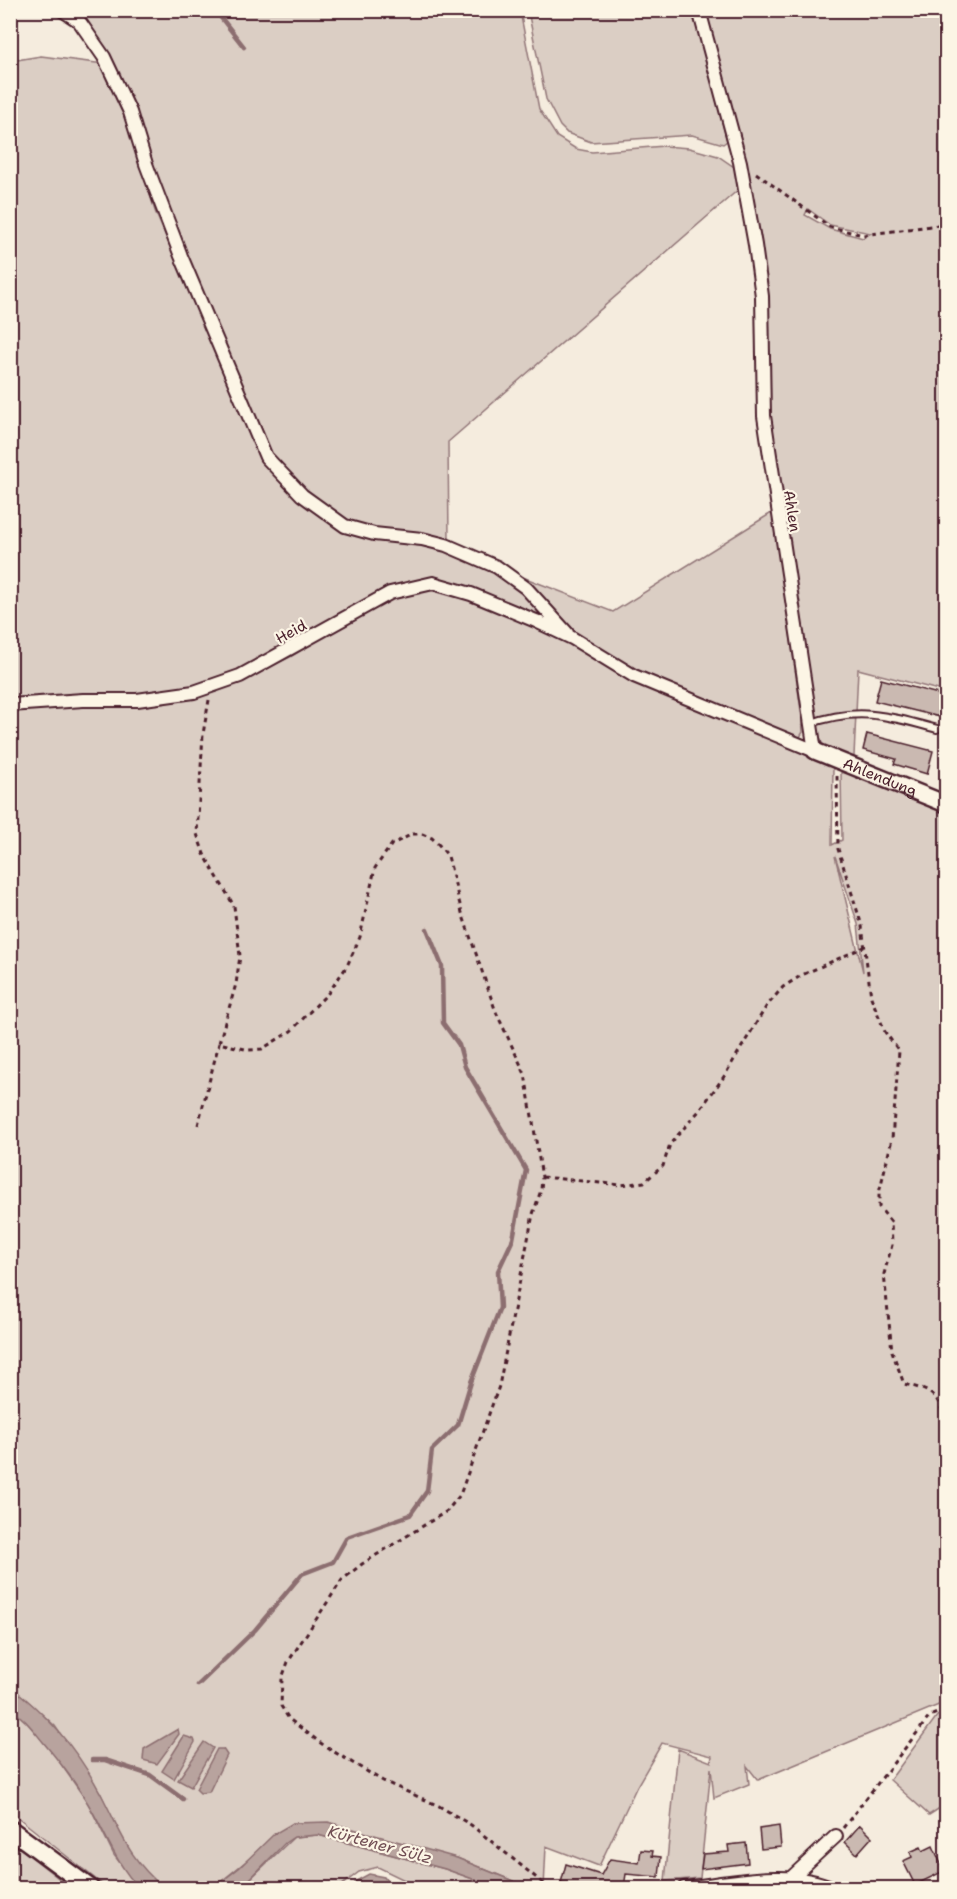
<svg xmlns="http://www.w3.org/2000/svg" width="957" height="1899" font-family="'Shantell Sans',sans-serif">
<style>
.green{fill:#dbcec4;stroke:#927678;stroke-width:1.5;fill-rule:evenodd}
.water{fill:#b8a39e;stroke:#8c6e70;stroke-width:1.5}
.lines{fill:none;stroke-linecap:round;stroke-linejoin:round}
.stream{stroke:#8c6e70;stroke-width:4.5}
.building{fill:#cab9b1;stroke:#4a1f2b;stroke-width:1.5}
.service-casing{stroke:#4a1f2b;stroke-width:10}
.minor-casing{stroke:#4a1f2b;stroke-width:16}
.tertiary-casing{stroke:#4a1f2b;stroke-width:20}
.secondary-casing{stroke:#4a1f2b;stroke-width:21}
.path{stroke:#4a1f2b;stroke-width:3;stroke-dasharray:4.5 4.5;stroke-linecap:butt}
.service{stroke:#fcf5e5;stroke-width:6}
.minor{stroke:#fcf5e5;stroke-width:12}
.tertiary{stroke:#fcf5e5;stroke-width:15}
.secondary{stroke:#fcf5e5;stroke-width:16}
.labels{text-anchor:middle;stroke-width:4.5;stroke-linejoin:round;paint-order:stroke}
.street-label{font-size:15px;fill:#4a1f2b;stroke:#fcf5e5}
.water-label{font-size:16px;font-style:italic;fill:#704d53;stroke:#fcf5e5}
</style>
<rect width="100%" height="100%" fill="#f5ecde"/>
<filter id="ink" filterUnits="userSpaceOnUse"><feTurbulence type="fractalNoise" baseFrequency=".0167" numOctaves="2"/><feDisplacementMap in="SourceGraphic" scale="12" xChannelSelector="R" yChannelSelector="G"/><feConvolveMatrix kernelMatrix="1 2 1 2 8 2 1 2 1" color-interpolation-filters="sRGB"/></filter>
<g filter="url(#ink)">
<path class="green" d="M 71,11 L 520,11 L 539,109 L 557,137 L 576,149 L 592,152 L 664,146 L 689,148 L 718,156 L 734,167 L 739,189 L 448,442 L 449,541 L 347,524 L 303,494 L 267,454 L 152,170 L 137,115 Z
M 528,11 L 693,11 L 727,141 L 723,144 L 692,135 L 591,142 L 567,133 L 560,126 L 546,99 Z
M 705,11 L 946,11 L 946,692 L 858,669 L 854,756 L 849,761 C 823,752 821,745 813,720 L 768,417 L 760,246 L 741,142 ZM 808,209 L 830,225 L 871,233 L 863,238 L 830,229 L 805,215 Z
M 41,56 L 104,64 L 128,122 L 155,211 L 258,455 L 298,500 L 343,530 L 442,548 L 476,561 L 525,591 L 540,612 L 535,616 L 432,578 L 389,588 L 291,644 L 215,682 L 137,694 L 11,701 L 11,61 Z
M 773,512 L 802,718 L 803,732 L 800,737 L 793,736 L 638,670 L 582,638 L 515,574 L 613,612 Z
M 433,587 L 470,598 L 525,621 L 833,767 L 832,845 L 842,840 L 841,771 L 946,809 L 946,1702 L 758,1780 L 747,1766 L 749,1784 L 714,1798 L 711,1768 L 700,1878 L 665,1881 L 678,1749 L 711,1762 L 712,1756 L 662,1743 L 637,1786 L 599,1866 L 546,1846 L 544,1888 L 530,1888 L 457,1858 L 293,1823 L 213,1888 L 164,1888 L 145,1872 L 127,1850 L 100,1792 L 55,1726 L 11,1686 L 10,712 L 205,695 L 235,684 L 290,657 L 391,596 ZM 835,856 L 858,924 L 863,972 Z
M 10,1710 L 23,1717 L 56,1757 L 88,1803 L 114,1855 L 139,1888 L 107,1888 L 11,1812 Z
M 946,1712 L 946,1804 L 929,1815 L 890,1780 L 937,1716 Z
M 318,1835 L 445,1869 L 498,1888 L 421,1888 L 378,1867 L 359,1872 L 338,1888 L 258,1888 L 248,1881 L 294,1837 Z
M 11,1841 L 71,1888 L 11,1888 Z"/>
<path class="water" d="M 10,1686 C 48,1715 79,1752 101,1794 C 122,1834 128,1858 164,1888 L 139,1888 C 115,1863 105,1831 87,1802 C 75,1781 59,1761 43,1742 C 33,1730 25,1718 11,1710 Z
M 178,1729 L 179,1734 L 157,1764 L 143,1760 L 144,1749 Z
M 184,1736 L 194,1739 L 195,1742 L 174,1779 L 162,1771 Z
M 204,1742 L 213,1748 L 191,1787 L 178,1780 Z
M 217,1749 L 223,1749 L 227,1755 L 209,1792 L 200,1793 L 196,1789 Z
M 328,1822 L 457,1858 L 530,1888 L 498,1888 L 445,1869 L 318,1835 L 294,1837 L 285,1843 L 241,1888 L 213,1888 L 239,1868 L 274,1834 L 293,1823 Z
M 369,1874 L 384,1877 L 392,1888 L 352,1888 L 356,1881 Z"/>
<g class="lines">
<path class="stream" d="M 215,10 L 244,47
M 198,1685 L 255,1630 L 302,1574 L 333,1562 L 347,1537 L 410,1515 L 427,1491 L 432,1450 L 458,1425 L 471,1382 L 500,1308 L 498,1271 L 513,1239 L 526,1170 L 465,1067 L 459,1045 L 443,1023 L 442,966 L 427,929
M 92,1760 L 105,1760 L 150,1775 L 183,1799"/>
</g>
<path class="building" d="M 881,679 L 946,696 L 940,717 L 875,701 Z
M 867,734 L 933,751 L 927,774 L 894,764 L 896,759 L 863,750 Z
M 860,1825 L 872,1837 L 857,1854 L 845,1842 Z
M 779,1826 L 781,1847 L 761,1849 L 759,1829 Z
M 746,1843 L 748,1863 L 701,1869 L 703,1854 L 729,1852 L 728,1845 Z
M 933,1846 L 944,1871 L 915,1885 L 903,1861 L 912,1857 L 910,1852 L 921,1847 L 923,1851 Z
M 641,1850 L 653,1851 L 652,1856 L 661,1857 L 659,1877 L 626,1874 L 624,1887 L 613,1886 L 613,1888 L 572,1888 L 573,1886 L 561,1883 L 566,1864 L 601,1875 L 610,1859 L 639,1863 Z"/>
<g class="lines">
<g class="service-casing">
<path id="service" d="M 809,724 C 858,706 889,716 937,729"/>
</g>
<g class="minor-casing">
<path id="minor" d="M 62,10 L 79,21 L 104,57 L 130,112 L 146,164 L 181,256 L 266,457 L 302,495 L 345,526 L 374,534 L 422,539 L 446,545 L 497,567 L 526,588 L 567,633
M 699,10 L 740,162 L 755,245 L 762,296 L 764,416 L 815,751
M 10,705 L 83,700 L 137,700 L 194,692 L 240,676 L 390,593 L 433,583 L 471,594 L 536,621 L 572,638 L 634,676 L 815,751
M 792,1877 L 836,1836
M 684,1888 C 729,1883 792,1868 833,1888
M 944,1888 L 946,1887"/>
</g>
<g class="tertiary-casing">
<g id="tertiary">
<path id="s1" d="M 815,751 L 946,804"/>
</g>
</g>
<g class="secondary-casing">
<path id="secondary" d="M 10,1829 L 90,1888"/>
</g>
<path class="path" d="M 756,173 L 830,227 L 863,235 L 946,224
M 209,700 L 203,734 L 197,834 L 204,854 L 234,906 L 240,956 L 236,984 L 219,1043 L 249,1050 L 262,1049 L 291,1031 L 329,992 L 347,966 L 360,937 L 375,868 L 392,844 L 413,834 L 422,834 L 432,838 L 439,845 L 448,856 L 462,913 L 496,1012 L 525,1074 L 542,1177 L 541,1190 L 533,1214 L 499,1386 L 460,1495 L 447,1511 L 362,1564 L 342,1580 L 288,1662 L 282,1678 L 281,1706 L 289,1719 L 326,1747 L 383,1781 L 439,1806 L 471,1825 L 549,1888
M 837,776 L 838,849 L 862,926 L 871,997 L 885,1032 L 899,1051 L 892,1139 L 879,1193 L 879,1207 L 891,1222 L 892,1245 L 884,1274 L 892,1351 L 904,1384 C 933,1391 938,1394 946,1423
M 198,1125 L 219,1043
M 542,1177 L 621,1185 L 644,1182 L 663,1166 L 670,1144 L 699,1111 L 723,1078 L 766,1007 L 783,987 L 802,975 L 864,947
M 843,1828 L 930,1716 L 946,1709"/>
<use href="#service" class="service"/>
<use href="#minor" class="minor"/>
<use href="#tertiary" class="tertiary"/>
<use href="#secondary" class="secondary"/>
</g>
</g>
<g class="labels">
<g class="street-label">
<text transform="translate(792 511) rotate(81)" y="5">Ahlen</text>
<text transform="translate(291 632) rotate(-29)" y="5">Heid</text>
<text dy="5" stroke="none"><textPath href="#s1" startOffset="70">Ahlendung</textPath></text>
</g>
<g class="water-label">
<text transform="translate(380 1844) rotate(15)" y="6">Kürtener Sülz</text>
</g>
</g>
<rect width="957" height="1899" fill="none" stroke="#fcf5e5" stroke-width="36"/>
<rect x="18" y="18" width="921" height="1863" fill="none" stroke="#4a1f2b" stroke-width="2" filter="url(#ink)"/>
</svg>
